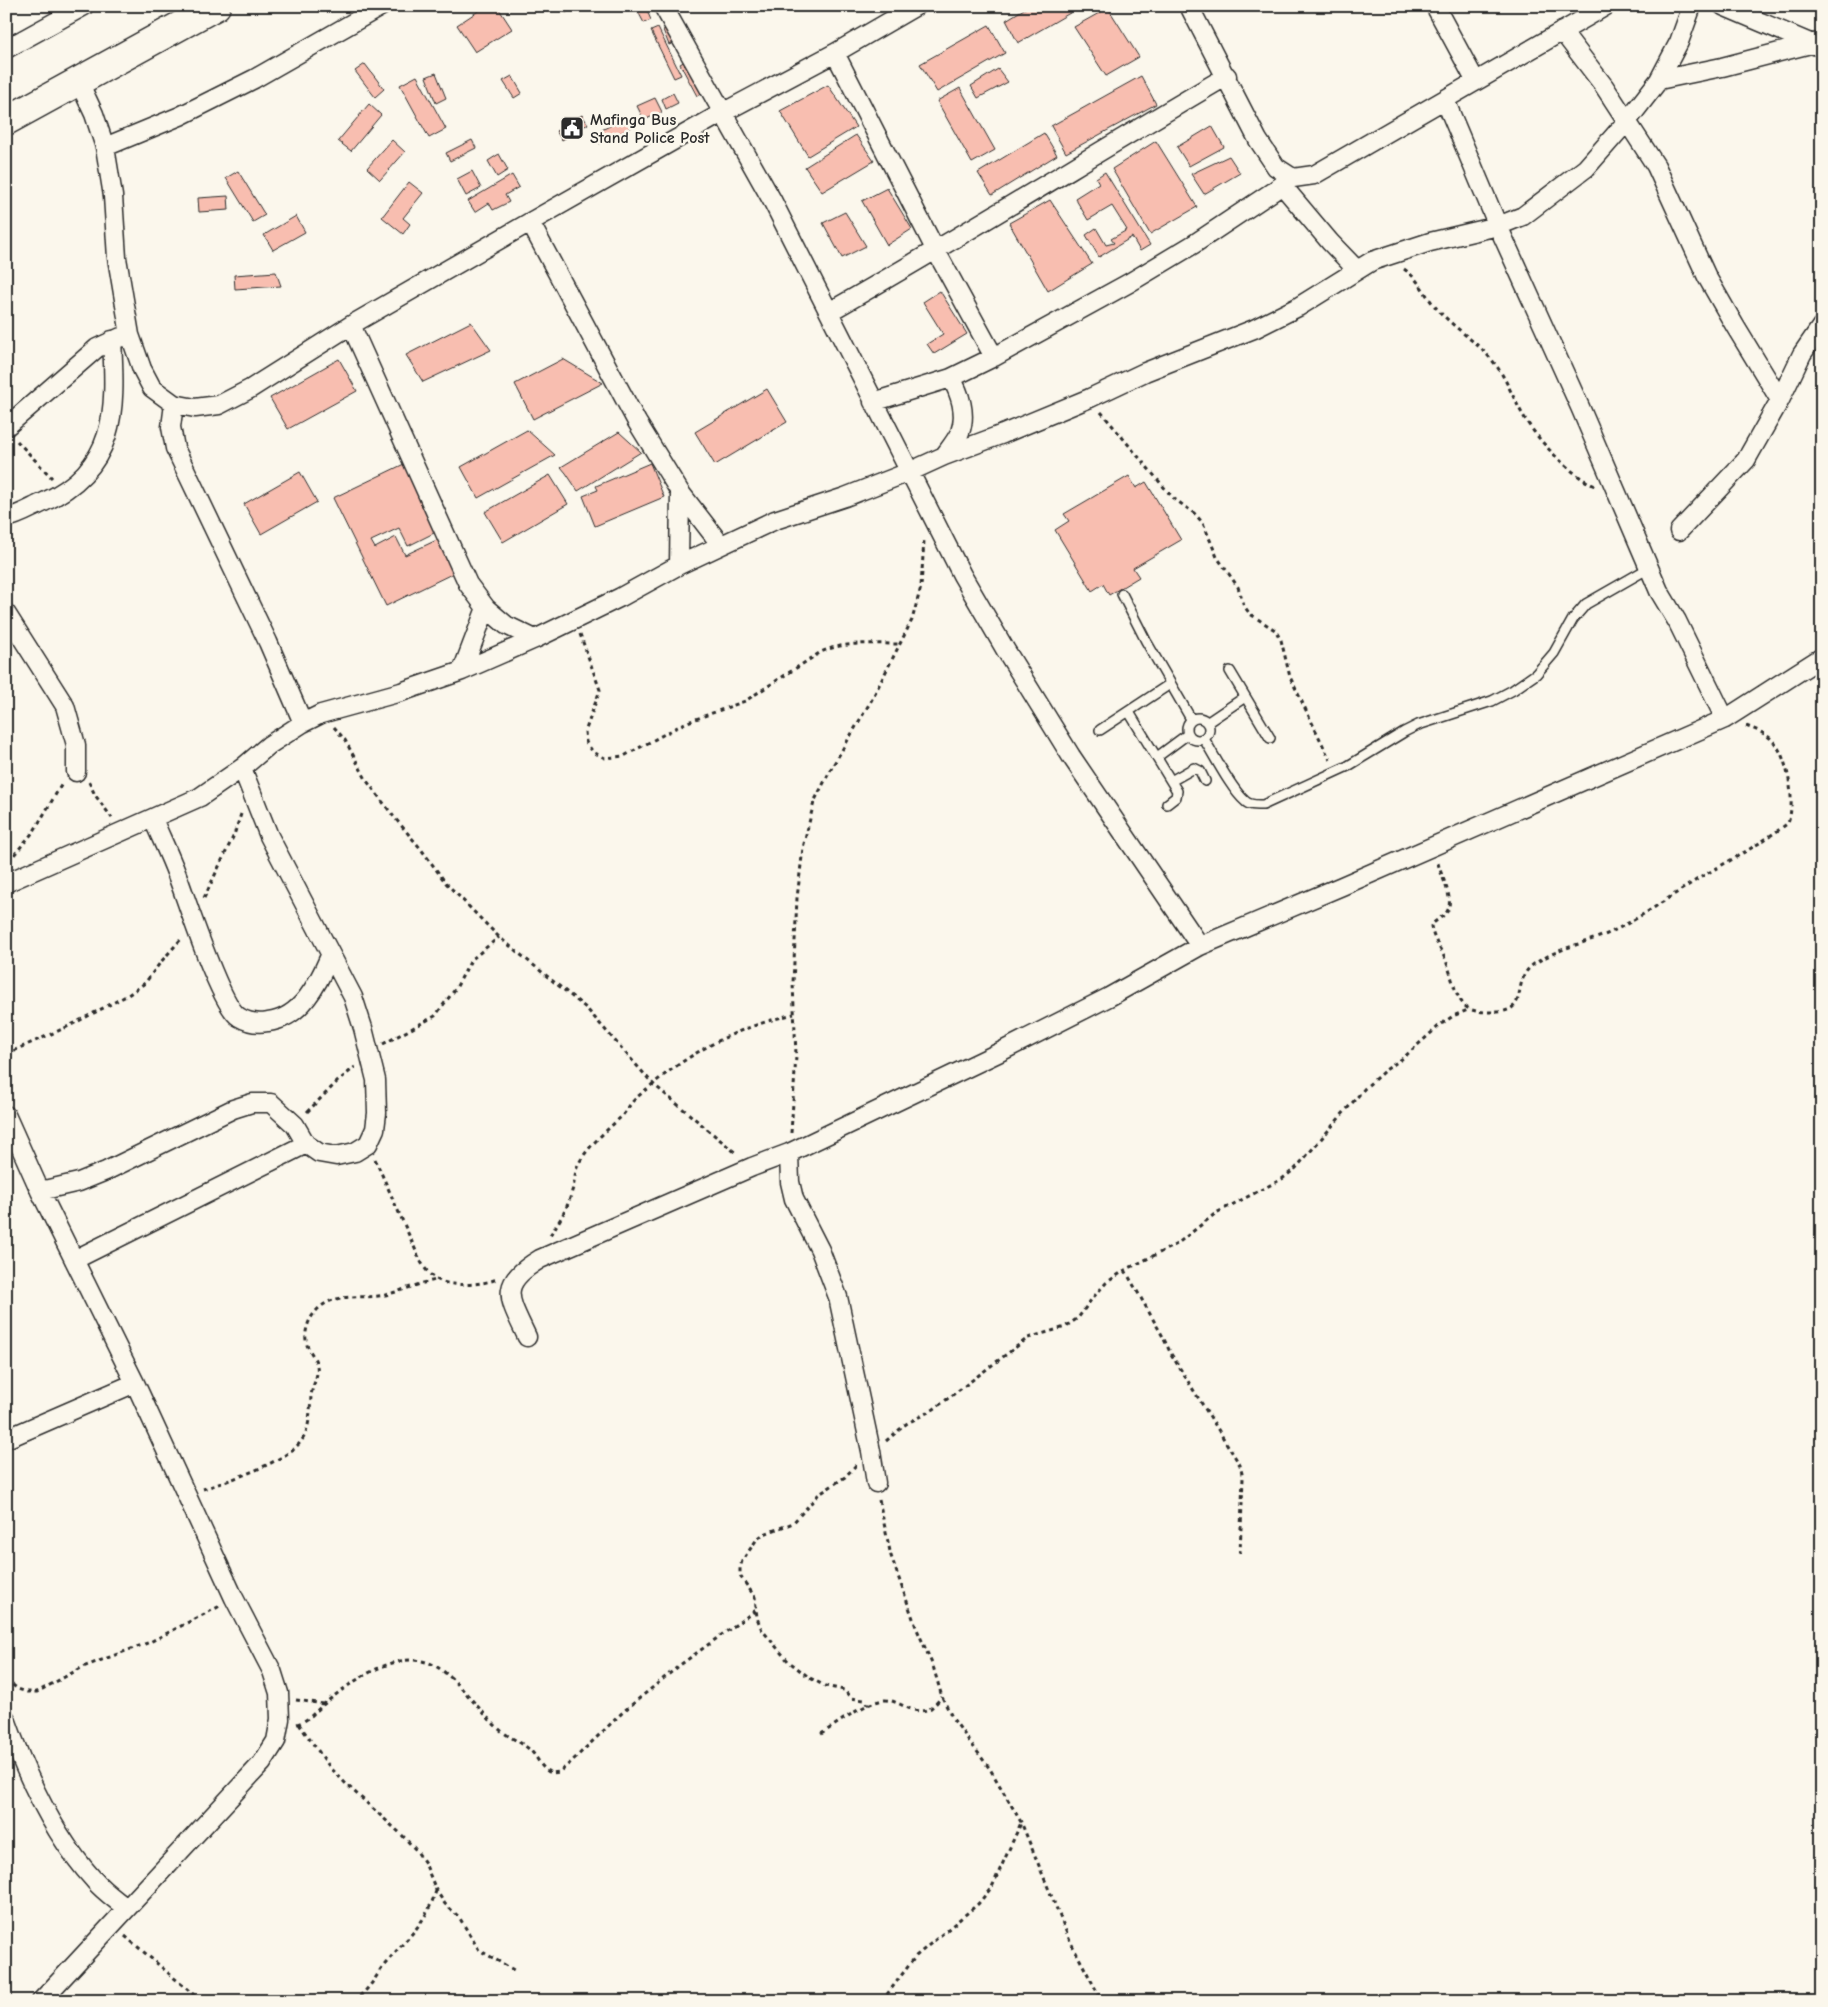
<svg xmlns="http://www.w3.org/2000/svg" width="1828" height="2007" font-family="'Comic Neue',sans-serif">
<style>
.building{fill:#f8beb0;stroke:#2b2b2b}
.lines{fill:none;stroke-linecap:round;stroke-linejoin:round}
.lane-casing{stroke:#2b2b2b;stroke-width:12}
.street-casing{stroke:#2b2b2b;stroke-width:21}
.highway-casing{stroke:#2b2b2b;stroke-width:31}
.path{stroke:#2b2b2b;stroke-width:3;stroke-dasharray:4 4;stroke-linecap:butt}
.lane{stroke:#fbf7ec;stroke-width:9}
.street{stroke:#fbf7ec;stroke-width:18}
.highway{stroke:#fbf7ec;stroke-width:28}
.labels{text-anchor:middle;stroke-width:5;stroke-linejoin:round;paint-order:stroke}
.poi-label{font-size:16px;font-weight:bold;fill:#2b2b2b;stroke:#fbf7ec;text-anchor:start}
</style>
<rect width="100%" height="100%" fill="#fbf7ec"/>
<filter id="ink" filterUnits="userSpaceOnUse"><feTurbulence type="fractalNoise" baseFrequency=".02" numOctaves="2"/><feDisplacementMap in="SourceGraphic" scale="10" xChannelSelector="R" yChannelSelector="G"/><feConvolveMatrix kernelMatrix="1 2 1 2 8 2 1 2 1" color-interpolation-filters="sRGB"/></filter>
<g filter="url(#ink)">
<path class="building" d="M 486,6 L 497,6 L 512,29 L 475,52 L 457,25 Z
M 562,6 L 577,6 L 566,13 Z
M 635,6 L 645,6 L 651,20 L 644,23 Z
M 1029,6 L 1082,6 L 1018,43 L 1006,20 Z
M 1108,8 L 1139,57 L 1106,76 L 1074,27 Z
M 989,25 L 1005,53 L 937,92 L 920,64 Z
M 671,26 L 678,41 L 669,45 L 663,30 Z
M 658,28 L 681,75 L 674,78 L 651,31 Z
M 687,60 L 704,92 L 697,96 L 680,64 Z
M 365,64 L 384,89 L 375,97 L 355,71 Z
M 998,69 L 1008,82 L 978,98 L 971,86 Z
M 436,73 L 446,98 L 436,103 L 426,77 Z
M 417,76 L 446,129 L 429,138 L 400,85 Z
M 512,76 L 522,93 L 514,98 L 503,81 Z
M 1141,76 L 1156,104 L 1066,153 L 1051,126 Z
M 828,85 L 856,127 L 808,156 L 780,111 Z
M 960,88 L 995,150 L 972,163 L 937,101 Z
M 673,93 L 678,103 L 666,109 L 662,99 Z
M 655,98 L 662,112 L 644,120 L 637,106 Z
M 369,104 L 381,115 L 351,151 L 338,141 Z
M 582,115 L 588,124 L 562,140 L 556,131 Z
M 627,117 L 632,127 L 600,144 L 594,134 Z
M 1212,126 L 1224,147 L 1189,166 L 1177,147 Z
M 1044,133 L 1057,155 L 992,195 L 978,173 Z
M 856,135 L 874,161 L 822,192 L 805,167 Z
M 392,140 L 405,152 L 380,180 L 367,168 Z
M 472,140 L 476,148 L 450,161 L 446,153 Z
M 1156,141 L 1197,207 L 1150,234 L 1112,169 Z
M 499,154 L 508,170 L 497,177 L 488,161 Z
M 1229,156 L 1240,173 L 1204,194 L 1191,174 Z
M 238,171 L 265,215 L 253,222 L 226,178 Z
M 472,171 L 481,188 L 466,196 L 457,179 Z
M 1105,172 L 1150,245 L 1140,251 L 1132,237 L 1099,257 L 1086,235 L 1096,228 L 1106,245 L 1114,243 L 1111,239 L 1127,230 L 1112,206 L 1088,220 L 1075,198 L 1099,183 L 1096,178 Z
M 512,175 L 519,187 L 505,195 L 509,202 L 493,210 L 489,203 L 475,212 L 468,201 Z
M 409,182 L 423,193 L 403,218 L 410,224 L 403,234 L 382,217 Z
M 887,188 L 912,229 L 887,245 L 862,201 Z
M 228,196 L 229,210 L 199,212 L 198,198 Z
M 1050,200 L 1092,264 L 1048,291 L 1009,223 Z
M 845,212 L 866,246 L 842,258 L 823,223 Z
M 296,216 L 305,232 L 273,250 L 264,235 Z
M 276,272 L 281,286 L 235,289 L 234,275 Z
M 940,291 L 967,334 L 934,354 L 927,344 L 943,334 L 923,302 Z
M 471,322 L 491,350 L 423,382 L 406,355 Z
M 339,359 L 357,391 L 288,429 L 270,398 Z
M 563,359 L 603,383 L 533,419 L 515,384 Z
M 767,389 L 787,422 L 715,465 L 695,432 Z
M 527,430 L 555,455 L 478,498 L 461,467 Z
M 619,432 L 641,452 L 578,491 L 566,473 L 561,467 Z
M 650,463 L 664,497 L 595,526 L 583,496 L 598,490 L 596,486 Z
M 404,464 L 436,532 L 408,546 L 399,528 L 371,541 L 375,548 L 396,537 L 405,555 L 441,538 L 458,571 L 386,606 L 333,498 Z
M 300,472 L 317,502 L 261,534 L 244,504 Z
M 550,475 L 568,504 L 503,542 L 485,512 Z
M 1129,476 L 1136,488 L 1146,482 L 1181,540 L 1133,568 L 1139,577 L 1109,595 L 1103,584 L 1092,591 L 1055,530 L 1069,521 L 1064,514 Z"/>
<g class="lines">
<g class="lane-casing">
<path id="lane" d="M 1122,594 L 1146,641 L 1191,719
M 1230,671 L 1270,738
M 1129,712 L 1177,791 L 1176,797 L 1167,804
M1187 729a11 11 0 1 1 22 0a11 11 0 1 1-22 0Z
M 1208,722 L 1245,697
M 1100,730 L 1170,684
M 1204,739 C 1214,755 1231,789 1245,801 C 1250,806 1257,805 1263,805 L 1348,766 L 1404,732 L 1418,725 L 1492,701 L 1513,690 L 1536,674 L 1554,653 L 1573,619 L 1586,604 L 1649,568
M 1157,757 L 1188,734
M 1171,781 L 1194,768 L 1200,771 L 1205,781"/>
</g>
<g class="street-casing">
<path id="street" d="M 663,6 L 773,202 L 962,575 L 1005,649 L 1071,756 L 1200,946
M 1189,6 L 1258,140 L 1276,167 L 1293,178 L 1314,175 L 1606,6
M 1435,6 L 1475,80
M 1723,6 L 1817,46
M 1562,31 L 1604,86 L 1656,166 L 1707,277 L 1735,326 L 1780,400
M 6,49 L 84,6
M 835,53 L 936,251 L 994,357
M 1659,80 L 1722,67 L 1822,41
M 79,82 L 94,114 L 105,147 L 113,196 L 117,258 L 130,335 L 142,369 L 152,388 L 174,404 L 195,408 L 219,405 L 250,389 L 351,325 L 530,222 L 724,112 L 835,53 L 916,6
M 1445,100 L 1498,226 L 1580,407 L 1659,591 L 1677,621 L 1725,719
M 105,147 L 180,116 L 254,79 L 382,6
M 1282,185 L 1330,242 L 1357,270
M 530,222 L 637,422 L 680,492 L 721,545
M 829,312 C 963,236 1094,154 1227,76
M 351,325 L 468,584 L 486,608 L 506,625 L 535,639
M 873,402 L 951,378 L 994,357 L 1129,283 L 1194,244 L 1293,178
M 174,404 L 171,427 L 175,448 L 268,642 L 303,723
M 6,427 L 97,348 L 121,337
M 944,456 C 949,449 956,441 960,432 C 967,414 960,393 951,378
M 6,518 C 18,516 31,508 42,503 C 117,468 116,413 112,340
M 1679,531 L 1746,460 L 1780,400 L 1802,354 L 1822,325
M 679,565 L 680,492
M 6,613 L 65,706 L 76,745 L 76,772
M 462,671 L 486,608
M 153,819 C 161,838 170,856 177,875 C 187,901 220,1005 239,1017 C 249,1023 258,1024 268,1022 C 301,1018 318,984 330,956
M 6,883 L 200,797 L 242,768 L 269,745 L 303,723 L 321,714 L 401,692 L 462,671 L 535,639 L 621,597 L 679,565 L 775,520 L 845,497 L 909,472 L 944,456 L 1003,434 L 1090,398 L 1145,372 L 1254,329 L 1298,307 L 1372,261 L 1430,242 L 1498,226 L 1523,216 L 1586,168 L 1628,120 L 1659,80 L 1679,42 L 1692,6
M 6,1115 L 40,1191 L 135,1383 L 234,1598 L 272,1671 L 279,1693 L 280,1719 L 276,1741 L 262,1763 L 41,2001
M 789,1153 L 790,1182 L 794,1199 L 820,1250 L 838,1297 L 871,1451 L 876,1483
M 40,1191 L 79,1182 L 106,1171 L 233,1109 L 252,1103 L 271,1103 L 295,1125 L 306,1144 L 319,1153 L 336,1156 L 355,1152 L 368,1144 L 375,1129 L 377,1113 L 376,1080 L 363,1028 L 353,997 L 269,836 L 242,768
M 74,1260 L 306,1144
M 527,1337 C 509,1298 497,1285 540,1259 L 752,1167 L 789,1153 L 998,1053 L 1109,997 L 1200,946 L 1342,886 L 1725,719 L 1822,657
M 6,1439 L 135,1383
M 6,1719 C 26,1776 53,1835 94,1880 C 103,1891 115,1899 126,1908"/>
</g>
<g class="highway-casing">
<path id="highway" d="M 6,121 L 216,6"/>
</g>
<path class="path" d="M 1404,269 C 1420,280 1425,296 1438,310 C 1456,330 1482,345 1498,368 C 1508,383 1514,400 1523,415 C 1535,438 1572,476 1595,486
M 1101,412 L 1173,498 L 1194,513 L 1203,523 L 1217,557 L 1238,587 L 1244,606 L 1250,614 L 1275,630 L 1281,640 L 1290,677 L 1330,760
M 17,441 L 52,478
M 580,634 L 600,690 L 585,732 L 586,742 L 593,752 L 605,758 L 624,756 L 685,723 L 745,701 L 821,652 C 846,641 873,644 899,644
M 334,727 L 345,740 L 367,781 L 394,817 L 421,849 L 446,883 L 482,920 L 499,937 L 586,1008 L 653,1084 L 737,1154
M 89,782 L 95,795 L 112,818
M 9,861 L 34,831 L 63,782
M 1438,863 C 1441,877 1456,901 1446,913 C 1442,918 1435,920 1431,926 C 1433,939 1441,949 1446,961 C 1452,975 1454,995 1465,1006 C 1472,1013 1489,1012 1498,1012 C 1524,1010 1516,992 1524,976 C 1528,966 1537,962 1546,957 C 1565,947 1587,942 1607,934 C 1639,919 1668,898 1698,879 C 1728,861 1760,845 1788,823 C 1796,803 1788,757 1773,741 C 1766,733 1756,730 1746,726
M 204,898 L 234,835 L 241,814
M 383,1044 L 435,1016 L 456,988 L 471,960 L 499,937
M 6,1054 L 69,1026 L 128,995 L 145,983 L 160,963 L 182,938
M 307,1112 L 338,1081 L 355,1067
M 791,1133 L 796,1056 L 793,983 L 797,898 L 803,848 L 814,802 L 832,767 L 871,701 L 912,620 L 921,587 L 924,540
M 375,1159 L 420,1260 C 424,1267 428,1274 435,1278 C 447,1288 483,1285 497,1279
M 550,1235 C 559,1222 568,1208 572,1191 C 575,1183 574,1174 578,1165 C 587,1147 606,1131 621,1117 C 626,1112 629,1105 635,1099 C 685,1055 728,1030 794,1014
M 1125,1270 L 1162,1335 L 1171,1354 L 1240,1465 L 1243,1478 L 1240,1553
M 886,1441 L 906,1424 L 934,1409 L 1028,1338 L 1065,1327 L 1078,1318 L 1091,1300 L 1106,1283 L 1125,1270 L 1177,1244 L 1216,1213 L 1282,1179 L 1296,1168 L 1365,1088 L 1384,1071 L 1403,1058 L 1440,1025 L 1453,1016 L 1470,1009
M 856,1465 L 845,1477 L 818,1495 L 793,1523 L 764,1534 L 757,1539 L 742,1561 L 740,1568 L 740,1576 L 755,1597 L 757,1618 L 762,1630 L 788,1661 L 810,1678 L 825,1686 L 844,1690 L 851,1698 L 864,1700 L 869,1705
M 203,1489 C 228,1481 287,1462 302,1440 C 310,1429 310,1409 311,1396 C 312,1386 319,1375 317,1366 C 316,1359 310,1352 307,1345 C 303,1331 309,1317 319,1308 C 339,1291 362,1300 385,1295 C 402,1291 419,1283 436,1280
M 879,1500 L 891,1556 L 916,1627 L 933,1666 L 942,1697 L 953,1719 L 990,1769 L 1021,1822 L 1070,1941 L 1102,2001
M 6,1680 L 18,1689 L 27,1692 L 37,1692 L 83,1667 L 150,1642 L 220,1606
M 296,1700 L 324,1704
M 297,1724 C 308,1721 316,1711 324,1704 C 350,1683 391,1652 426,1662 C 450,1668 478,1710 498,1728 C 508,1738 523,1742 532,1752 C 539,1760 542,1770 552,1773 L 559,1772 L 570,1763 L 624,1711 L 680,1665 L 756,1610
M 299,1724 L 329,1766 L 347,1785 L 401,1834 L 416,1850 L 425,1863 L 436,1890 L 445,1904 L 459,1917 L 479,1950 L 517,1972
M 821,1734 C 839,1723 858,1707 879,1701 C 897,1695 912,1719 931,1708 C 935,1705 939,1700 942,1697
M 125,1936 L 201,2001
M 353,2001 C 369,1991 375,1977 386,1963 C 408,1936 424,1927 436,1891
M 882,2001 L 916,1956 L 978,1904 L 992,1887 L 1021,1823"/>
<use href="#lane" class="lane"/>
<use href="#street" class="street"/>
<use href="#highway" class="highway"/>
</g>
</g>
<defs>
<g id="civic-square" transform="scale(1.25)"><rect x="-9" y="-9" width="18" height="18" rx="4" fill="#2b2b2b" stroke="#fbf7ec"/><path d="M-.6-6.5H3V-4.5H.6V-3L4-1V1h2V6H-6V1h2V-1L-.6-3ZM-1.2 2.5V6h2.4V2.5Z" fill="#fff"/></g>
</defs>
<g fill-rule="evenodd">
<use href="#civic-square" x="572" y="128"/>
</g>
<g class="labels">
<g class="poi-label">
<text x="590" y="125">Mafinga Bus<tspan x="590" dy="18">Stand Police Post</tspan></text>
</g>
</g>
<rect width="1828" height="2007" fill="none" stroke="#fbf7ec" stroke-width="25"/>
<rect x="12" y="12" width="1803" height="1982" fill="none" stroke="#2b2b2b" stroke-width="2" filter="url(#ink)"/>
</svg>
